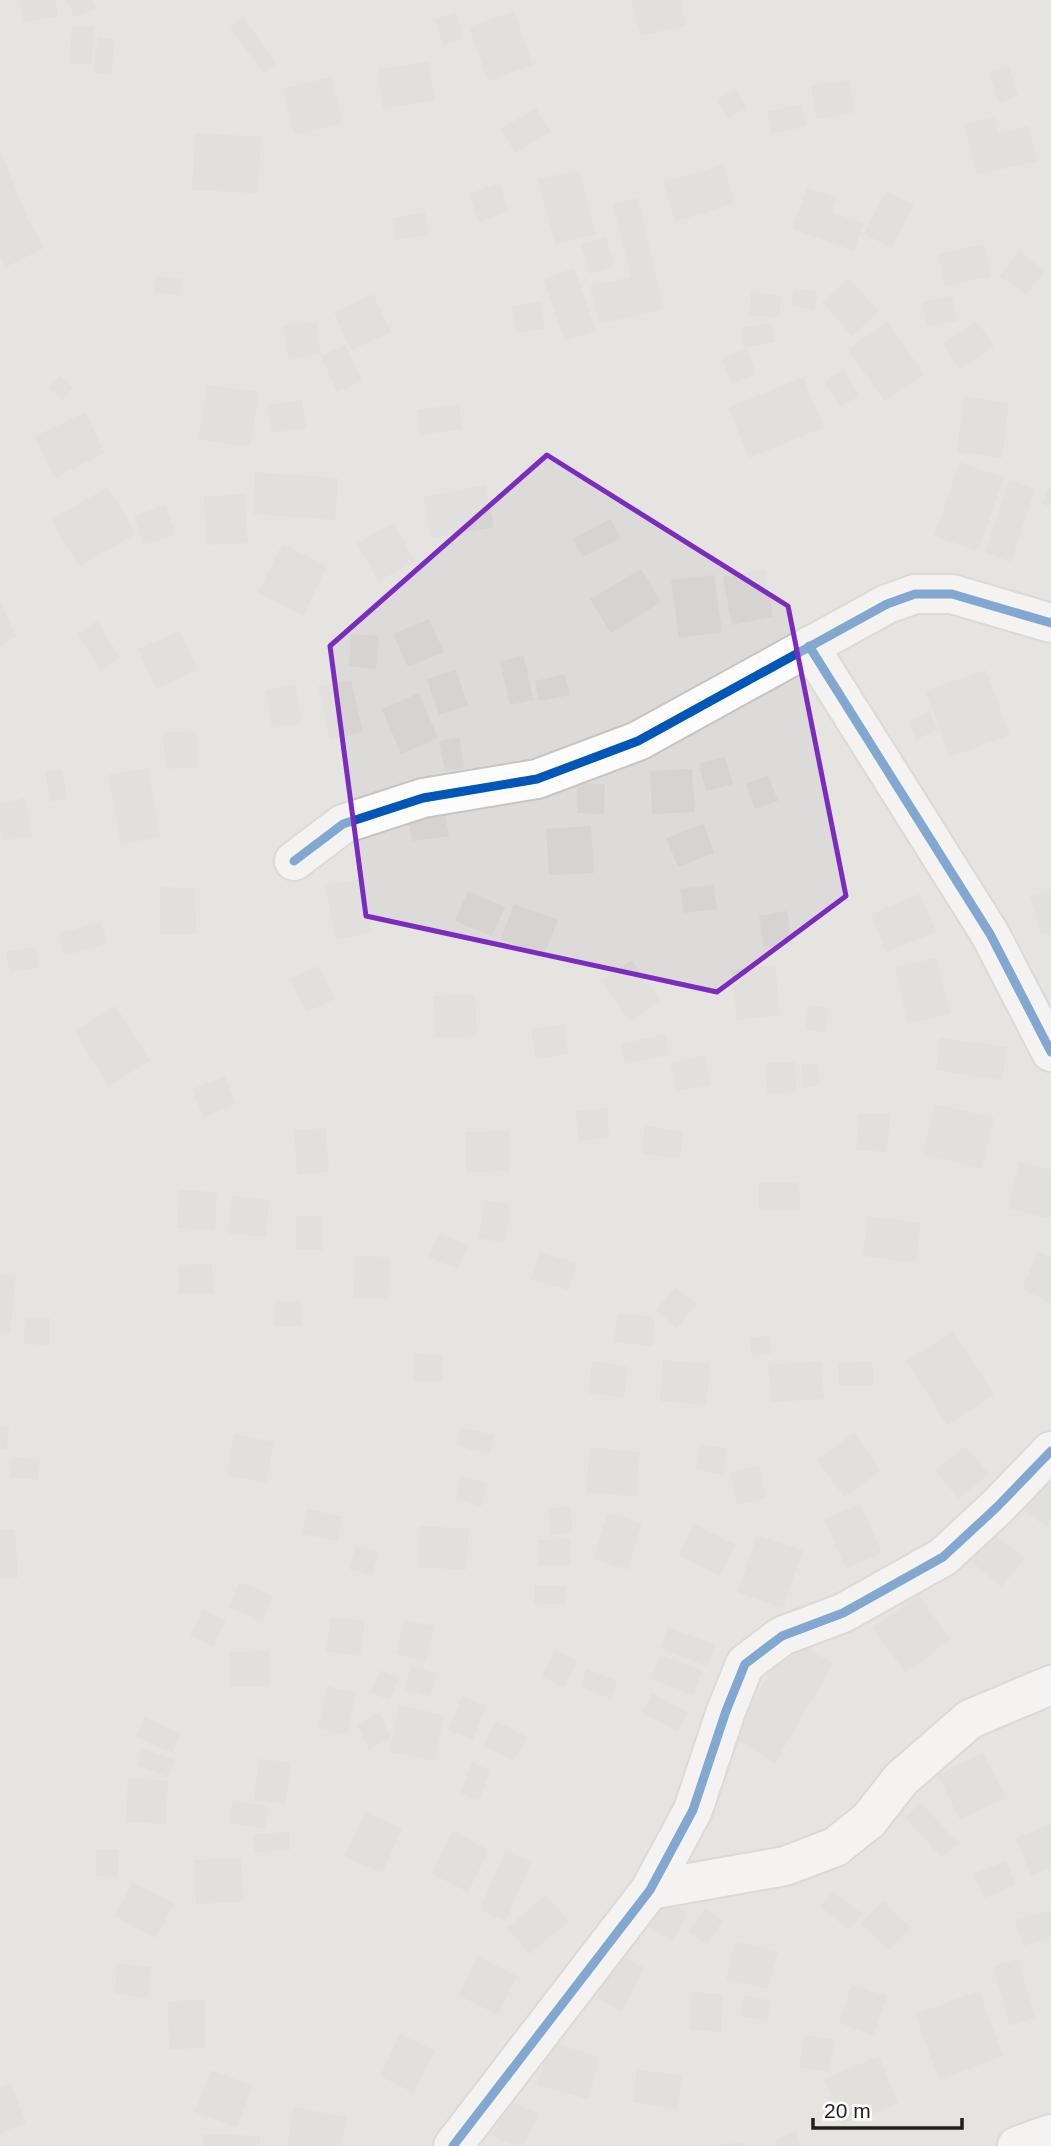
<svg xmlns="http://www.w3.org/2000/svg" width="1051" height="2146" font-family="Arial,sans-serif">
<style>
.residential{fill:#dcdbd9}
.building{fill:#d6d3d0}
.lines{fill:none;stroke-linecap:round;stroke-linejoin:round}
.minor-casing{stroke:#c6c5c4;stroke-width:42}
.minor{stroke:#fcfcfc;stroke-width:38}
.cycleway-casing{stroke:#fff;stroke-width:13}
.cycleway{stroke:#0057b8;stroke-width:9}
.marked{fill:none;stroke:#7b2cbf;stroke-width:5;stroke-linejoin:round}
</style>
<rect width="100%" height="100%" fill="#edebe8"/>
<path class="residential" d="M 0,0 L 1051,0 L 1051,2146 L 0,2146 Z"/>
<path class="building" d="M 19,0 L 55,0 L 58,16 L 24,22 Z
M 67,0 L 92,0 L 96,9 L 74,17 Z
M 631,0 L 680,0 L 686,25 L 641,36 Z
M 514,11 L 533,65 L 488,81 L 469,27 Z
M 456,12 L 464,39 L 443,45 L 435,19 Z
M 244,18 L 276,64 L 263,73 L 230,27 Z
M 72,26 L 94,27 L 91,65 L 69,63 Z
M 98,37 L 115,40 L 111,75 L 93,73 Z
M 429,62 L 435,101 L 383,108 L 377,69 Z
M 1009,66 L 1018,96 L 998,103 L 989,72 Z
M 331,77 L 343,123 L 294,135 L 283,89 Z
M 849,80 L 855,112 L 817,119 L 811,86 Z
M 735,89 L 747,108 L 728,118 L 717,100 Z
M 801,104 L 807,126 L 772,134 L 767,112 Z
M 536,108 L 551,132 L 515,153 L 501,129 Z
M 994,117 L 998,134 L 1028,126 L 1037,161 L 977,175 L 964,124 Z
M 195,133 L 261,137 L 258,193 L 192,190 Z
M 0,150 L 29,222 L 44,248 L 6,267 L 0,258 Z
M 723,165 L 735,203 L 675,222 L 663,182 Z
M 579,170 L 596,234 L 555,244 L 538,180 Z
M 499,183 L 509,211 L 479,222 L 469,194 Z
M 807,188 L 837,198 L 832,213 L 864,223 L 854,251 L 792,229 Z
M 886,191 L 914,205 L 892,248 L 864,234 Z
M 638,198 L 664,309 L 599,324 L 590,286 L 631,277 L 613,204 Z
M 425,212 L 429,235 L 396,240 L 392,218 Z
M 606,237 L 615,266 L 590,274 L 581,244 Z
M 984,244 L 991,276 L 945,286 L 938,254 Z
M 1019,251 L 1045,271 L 1026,295 L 1000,276 Z
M 574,268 L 596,330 L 565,341 L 543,279 Z
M 156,276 L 182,279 L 179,296 L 153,292 Z
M 849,278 L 879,312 L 852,336 L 822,302 Z
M 793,288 L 817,292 L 815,310 L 791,306 Z
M 751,292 L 781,296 L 779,318 L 749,315 Z
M 373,294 L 391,332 L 351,350 L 334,312 Z
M 952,296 L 957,321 L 927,327 L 922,302 Z
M 541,302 L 545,329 L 516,333 L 511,306 Z
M 316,321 L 321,354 L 289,360 L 283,326 Z
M 977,321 L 994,347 L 959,370 L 943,344 Z
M 888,322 L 924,374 L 884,401 L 848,349 Z
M 772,323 L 775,342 L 744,347 L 741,328 Z
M 346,345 L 362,381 L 337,392 L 321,356 Z
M 747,349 L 756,374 L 731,384 L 722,358 Z
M 844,370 L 859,396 L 840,407 L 825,382 Z
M 60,376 L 73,387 L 62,400 L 49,388 Z
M 803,377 L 824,427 L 749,458 L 728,408 Z
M 207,385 L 259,392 L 250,447 L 198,439 Z
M 964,396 L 1009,403 L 1002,458 L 957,452 Z
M 302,400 L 306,428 L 272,433 L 267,405 Z
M 459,404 L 462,429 L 420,435 L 417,410 Z
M 85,412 L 105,453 L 54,478 L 34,437 Z
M 960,462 L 1004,478 L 978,551 L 934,536 Z
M 255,472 L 338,478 L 335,520 L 253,514 Z
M 1009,480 L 1035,489 L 1011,562 L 985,552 Z
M 1051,481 L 1051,507 L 1042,504 Z
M 486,485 L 494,527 L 431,538 L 423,497 Z
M 108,487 L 136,534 L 79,567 L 51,520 Z
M 245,494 L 248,543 L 206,545 L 204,497 Z
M 166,505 L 176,535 L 143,545 L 134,516 Z
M 610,519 L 621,538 L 582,557 L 573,539 Z
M 394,523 L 415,562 L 378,581 L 357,543 Z
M 282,544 L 327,566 L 303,616 L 258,593 Z
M 641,569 L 661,602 L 611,633 L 590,599 Z
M 765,569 L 773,617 L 732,625 L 723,577 Z
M 714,575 L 722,632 L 679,638 L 671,580 Z
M 0,602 L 17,637 L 0,645 Z
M 429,619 L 444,652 L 408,667 L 393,634 Z
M 97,621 L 120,657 L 100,670 L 77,634 Z
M 179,631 L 198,670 L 156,689 L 138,649 Z
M 351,634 L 379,636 L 376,669 L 349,666 Z
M 524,656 L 533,700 L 510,705 L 500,661 Z
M 456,670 L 468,705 L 439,715 L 427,679 Z
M 986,670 L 1010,735 L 950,757 L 925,691 Z
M 565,674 L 570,695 L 539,701 L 535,681 Z
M 351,680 L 363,732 L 330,739 L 318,686 Z
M 295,684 L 302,723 L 272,728 L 266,690 Z
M 419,693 L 438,738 L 401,754 L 382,709 Z
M 930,711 L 938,729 L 916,740 L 908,721 Z
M 196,731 L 199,767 L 166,769 L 163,733 Z
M 459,737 L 464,767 L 445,771 L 439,741 Z
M 725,757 L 733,784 L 706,791 L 699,764 Z
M 148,768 L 160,837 L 121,844 L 108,775 Z
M 62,769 L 67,799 L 50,802 L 45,771 Z
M 692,769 L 695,812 L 652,814 L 650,771 Z
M 768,775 L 778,801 L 755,809 L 746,784 Z
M 578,783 L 605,784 L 604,814 L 577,813 Z
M 25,798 L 32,836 L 3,841 L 0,828 L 0,804 Z
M 444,809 L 449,836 L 412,841 L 407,814 Z
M 704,824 L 714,853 L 678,867 L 666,838 Z
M 591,826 L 594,873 L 549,875 L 546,829 Z
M 360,879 L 372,932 L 336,940 L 325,886 Z
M 713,885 L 717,909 L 684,913 L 680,889 Z
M 160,887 L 195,888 L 196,934 L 160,935 Z
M 1051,890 L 1051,932 L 1041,935 L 1030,896 Z
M 468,891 L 505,907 L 492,936 L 455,921 Z
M 920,894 L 936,932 L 886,952 L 871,914 Z
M 514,904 L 558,920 L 543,957 L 501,939 Z
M 787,911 L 792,944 L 764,947 L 759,916 Z
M 101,922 L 108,943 L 64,956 L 58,934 Z
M 36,947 L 40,967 L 10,972 L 6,952 Z
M 936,958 L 950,1014 L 908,1024 L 895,967 Z
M 632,960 L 660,1001 L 630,1022 L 602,980 Z
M 775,965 L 780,1015 L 737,1020 L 731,970 Z
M 318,966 L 335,999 L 307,1012 L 290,979 Z
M 475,994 L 477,1036 L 436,1038 L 433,996 Z
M 808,1005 L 829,1008 L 825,1032 L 805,1030 Z
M 116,1006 L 150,1061 L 108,1086 L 75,1031 Z
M 564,1024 L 569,1054 L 536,1059 L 531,1029 Z
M 666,1034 L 669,1055 L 625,1064 L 621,1044 Z
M 940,1038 L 1007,1047 L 1002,1080 L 936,1070 Z
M 704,1055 L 711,1084 L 677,1091 L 670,1063 Z
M 795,1062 L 796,1092 L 767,1094 L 765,1063 Z
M 818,1064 L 820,1086 L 803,1088 L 801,1065 Z
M 225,1076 L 236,1104 L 203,1117 L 192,1089 Z
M 935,1104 L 994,1118 L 982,1169 L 923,1154 Z
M 607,1108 L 609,1138 L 578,1141 L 576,1111 Z
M 859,1113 L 890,1114 L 887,1152 L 856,1150 Z
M 645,1126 L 683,1131 L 680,1158 L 642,1154 Z
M 326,1128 L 329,1172 L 297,1175 L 294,1130 Z
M 509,1131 L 510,1171 L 466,1172 L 465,1132 Z
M 1019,1162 L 1051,1170 L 1051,1219 L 1008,1208 Z
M 799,1182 L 800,1210 L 759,1211 L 758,1183 Z
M 179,1190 L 217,1192 L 215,1230 L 177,1228 Z
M 232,1196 L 269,1200 L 266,1237 L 228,1233 Z
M 485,1200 L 511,1205 L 505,1243 L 478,1238 Z
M 296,1216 L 323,1216 L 323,1250 L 296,1249 Z
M 868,1216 L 921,1223 L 916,1263 L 863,1256 Z
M 439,1233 L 468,1245 L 457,1269 L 428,1257 Z
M 539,1252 L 577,1263 L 569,1290 L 531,1280 Z
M 1038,1252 L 1051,1257 L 1051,1303 L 1022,1289 Z
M 355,1256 L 390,1257 L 388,1299 L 353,1298 Z
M 212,1264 L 213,1293 L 178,1294 L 178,1265 Z
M 0,1274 L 16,1276 L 10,1332 L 0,1331 Z
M 675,1287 L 697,1304 L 677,1328 L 656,1310 Z
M 275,1301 L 301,1301 L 301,1326 L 275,1327 Z
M 618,1313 L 655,1317 L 652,1346 L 614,1342 Z
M 25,1317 L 50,1318 L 49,1345 L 24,1344 Z
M 953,1331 L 994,1395 L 947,1425 L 906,1361 Z
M 770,1335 L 772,1353 L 752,1356 L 749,1338 Z
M 415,1353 L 443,1355 L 442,1382 L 413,1381 Z
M 663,1360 L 710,1364 L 706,1405 L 660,1401 Z
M 592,1361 L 628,1367 L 624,1398 L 588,1393 Z
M 821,1361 L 824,1399 L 771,1402 L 768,1365 Z
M 872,1361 L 874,1385 L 839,1386 L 838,1363 Z
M 0,1426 L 9,1427 L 7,1449 L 0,1449 Z
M 460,1427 L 494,1435 L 490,1454 L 456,1446 Z
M 854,1433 L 881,1471 L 844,1497 L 817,1459 Z
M 234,1434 L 274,1442 L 266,1483 L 227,1475 Z
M 700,1444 L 728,1449 L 723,1475 L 695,1469 Z
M 965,1446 L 989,1474 L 959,1499 L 935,1471 Z
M 590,1447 L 640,1452 L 636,1497 L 586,1492 Z
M 12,1457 L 40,1460 L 38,1480 L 10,1477 Z
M 759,1466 L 766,1498 L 737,1505 L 730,1472 Z
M 461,1476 L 488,1483 L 481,1507 L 455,1499 Z
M 1044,1476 L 1051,1481 L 1051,1520 L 1046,1527 L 1020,1507 Z
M 860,1504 L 882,1553 L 846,1569 L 824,1519 Z
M 570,1506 L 573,1532 L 551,1535 L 548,1509 Z
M 307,1509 L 343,1517 L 337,1541 L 302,1534 Z
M 608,1513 L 642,1523 L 628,1570 L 593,1559 Z
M 694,1524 L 736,1545 L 720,1576 L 679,1555 Z
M 420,1526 L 469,1529 L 466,1570 L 418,1567 Z
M 15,1529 L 18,1578 L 0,1579 L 0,1530 Z
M 993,1533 L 1025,1559 L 1001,1587 L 970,1560 Z
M 757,1535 L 803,1550 L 783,1608 L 738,1592 Z
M 570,1539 L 571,1565 L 539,1566 L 538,1540 Z
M 356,1546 L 379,1552 L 372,1576 L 349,1569 Z
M 239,1582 L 273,1595 L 263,1621 L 229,1608 Z
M 535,1585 L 565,1586 L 565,1605 L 534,1603 Z
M 919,1595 L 950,1640 L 905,1673 L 873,1627 Z
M 203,1609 L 226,1620 L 213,1647 L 190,1636 Z
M 331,1617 L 365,1621 L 360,1656 L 326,1651 Z
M 404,1620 L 434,1626 L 426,1661 L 396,1654 Z
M 668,1627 L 715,1645 L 707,1666 L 660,1648 Z
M 790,1638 L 833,1664 L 775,1763 L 732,1737 Z
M 555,1650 L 577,1661 L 565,1687 L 542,1677 Z
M 269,1651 L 269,1687 L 230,1687 L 230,1652 Z
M 661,1655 L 702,1671 L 694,1695 L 651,1679 Z
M 411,1666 L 437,1674 L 430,1697 L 404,1689 Z
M 587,1669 L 617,1681 L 611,1699 L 580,1686 Z
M 380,1670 L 399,1677 L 390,1700 L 371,1693 Z
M 327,1686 L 356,1693 L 347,1735 L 318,1728 Z
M 652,1693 L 689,1712 L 678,1732 L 642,1713 Z
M 462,1696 L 486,1706 L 473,1740 L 448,1730 Z
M 399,1705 L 444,1715 L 435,1761 L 389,1752 Z
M 379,1713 L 391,1738 L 369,1749 L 357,1724 Z
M 144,1717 L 181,1733 L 173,1753 L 136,1737 Z
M 496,1721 L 527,1737 L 514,1761 L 483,1745 Z
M 142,1749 L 175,1760 L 169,1777 L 137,1766 Z
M 983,1753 L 1006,1798 L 960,1820 L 938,1775 Z
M 259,1759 L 291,1762 L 286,1804 L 254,1800 Z
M 472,1763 L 490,1770 L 479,1800 L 460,1793 Z
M 128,1778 L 168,1781 L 166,1824 L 126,1822 Z
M 233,1800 L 269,1807 L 265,1829 L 228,1823 Z
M 921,1803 L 958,1843 L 941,1857 L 905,1817 Z
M 365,1812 L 402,1829 L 382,1873 L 344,1856 Z
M 1051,1824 L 1051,1868 L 1031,1876 L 1016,1838 Z
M 453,1831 L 489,1850 L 468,1892 L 432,1874 Z
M 289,1832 L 290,1850 L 255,1852 L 253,1834 Z
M 96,1849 L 119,1850 L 118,1877 L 96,1876 Z
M 505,1851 L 531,1862 L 506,1921 L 480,1910 Z
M 241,1858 L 244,1902 L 196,1904 L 194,1860 Z
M 1006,1861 L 1016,1885 L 984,1898 L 973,1874 Z
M 133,1882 L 174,1904 L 156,1938 L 115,1916 Z
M 833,1891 L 862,1914 L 849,1930 L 821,1907 Z
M 546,1895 L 569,1921 L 530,1954 L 507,1928 Z
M 664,1900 L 689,1914 L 672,1941 L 648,1926 Z
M 883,1901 L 911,1928 L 889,1950 L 861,1924 Z
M 705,1908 L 723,1920 L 707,1944 L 688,1932 Z
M 1051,1910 L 1051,1938 L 1023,1946 L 1015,1920 Z
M 735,1941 L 778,1952 L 768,1989 L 726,1979 Z
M 618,1954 L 644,1967 L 622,2011 L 596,1998 Z
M 477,1956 L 517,1976 L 498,2015 L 458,1995 Z
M 1018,1959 L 1035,2018 L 1010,2026 L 993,1966 Z
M 117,1963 L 152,1967 L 148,1998 L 115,1993 Z
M 852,1985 L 887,1996 L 874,2035 L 839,2023 Z
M 979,1991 L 1003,2056 L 939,2080 L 915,2014 Z
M 692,1992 L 723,1994 L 721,2032 L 690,2030 Z
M 744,1995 L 771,2001 L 767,2021 L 740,2016 Z
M 206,2000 L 206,2048 L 169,2049 L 168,2001 Z
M 400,2034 L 435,2051 L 414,2093 L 380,2076 Z
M 804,2035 L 835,2040 L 829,2072 L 799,2067 Z
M 550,2042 L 600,2057 L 588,2099 L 537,2085 Z
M 879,2056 L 898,2103 L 843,2126 L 824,2079 Z
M 211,2070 L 253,2086 L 237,2127 L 195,2112 Z
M 637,2070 L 682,2075 L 678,2109 L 633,2102 Z
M 11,2083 L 26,2123 L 0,2133 L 0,2087 Z
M 509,2101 L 539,2114 L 524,2146 L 515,2146 L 493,2136 Z
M 294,2107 L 347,2117 L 341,2146 L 287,2146 Z
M 796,2131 L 801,2146 L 777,2146 L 775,2139 Z
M 202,2134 L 260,2136 L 260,2146 L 202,2146 Z
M 747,2143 L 747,2146 L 716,2146 L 716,2144 Z"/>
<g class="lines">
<g class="minor-casing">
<path id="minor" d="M 809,646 L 990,934 L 1051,1052
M 294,861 L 343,824 L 423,798 L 537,779 L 638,741 L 887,604 L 915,594 L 952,594 L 1051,623
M 650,1890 L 785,1866 L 835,1847 L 869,1820 L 901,1779 L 970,1719 L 1051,1685
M 453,2146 L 650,1890 L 693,1810 L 726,1711 L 745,1664 L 782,1636 L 843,1613 L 943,1557 L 997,1507 L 1051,1451
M 1017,2146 L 1051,2134"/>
</g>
<use href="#minor" class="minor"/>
<g class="cycleway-casing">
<path id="cycleway" d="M 809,646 L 990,934 L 1051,1052
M 294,861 L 343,824 L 423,798 L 537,779 L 638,741 L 887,604 L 915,594 L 952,594 L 1051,623
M 453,2146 L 650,1890 L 693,1810 L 726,1711 L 745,1664 L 782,1636 L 843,1613 L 943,1557 L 997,1507 L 1051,1451"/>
</g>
<use href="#cycleway" class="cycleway"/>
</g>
<path d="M0 0H1051V2146H0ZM 547,455 L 788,606 L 846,896 L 717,992 L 366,916 L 330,646 Z" fill="#edebe8" fill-opacity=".55" fill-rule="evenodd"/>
<path class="marked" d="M 547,455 L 788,606 L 846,896 L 717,992 L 366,916 L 330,646 Z"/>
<path d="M813 2118v10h149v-10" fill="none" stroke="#1f1f1f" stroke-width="3.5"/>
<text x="824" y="2118" font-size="21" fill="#1f1f1f" stroke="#ffffff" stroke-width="5" paint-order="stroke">20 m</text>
</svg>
